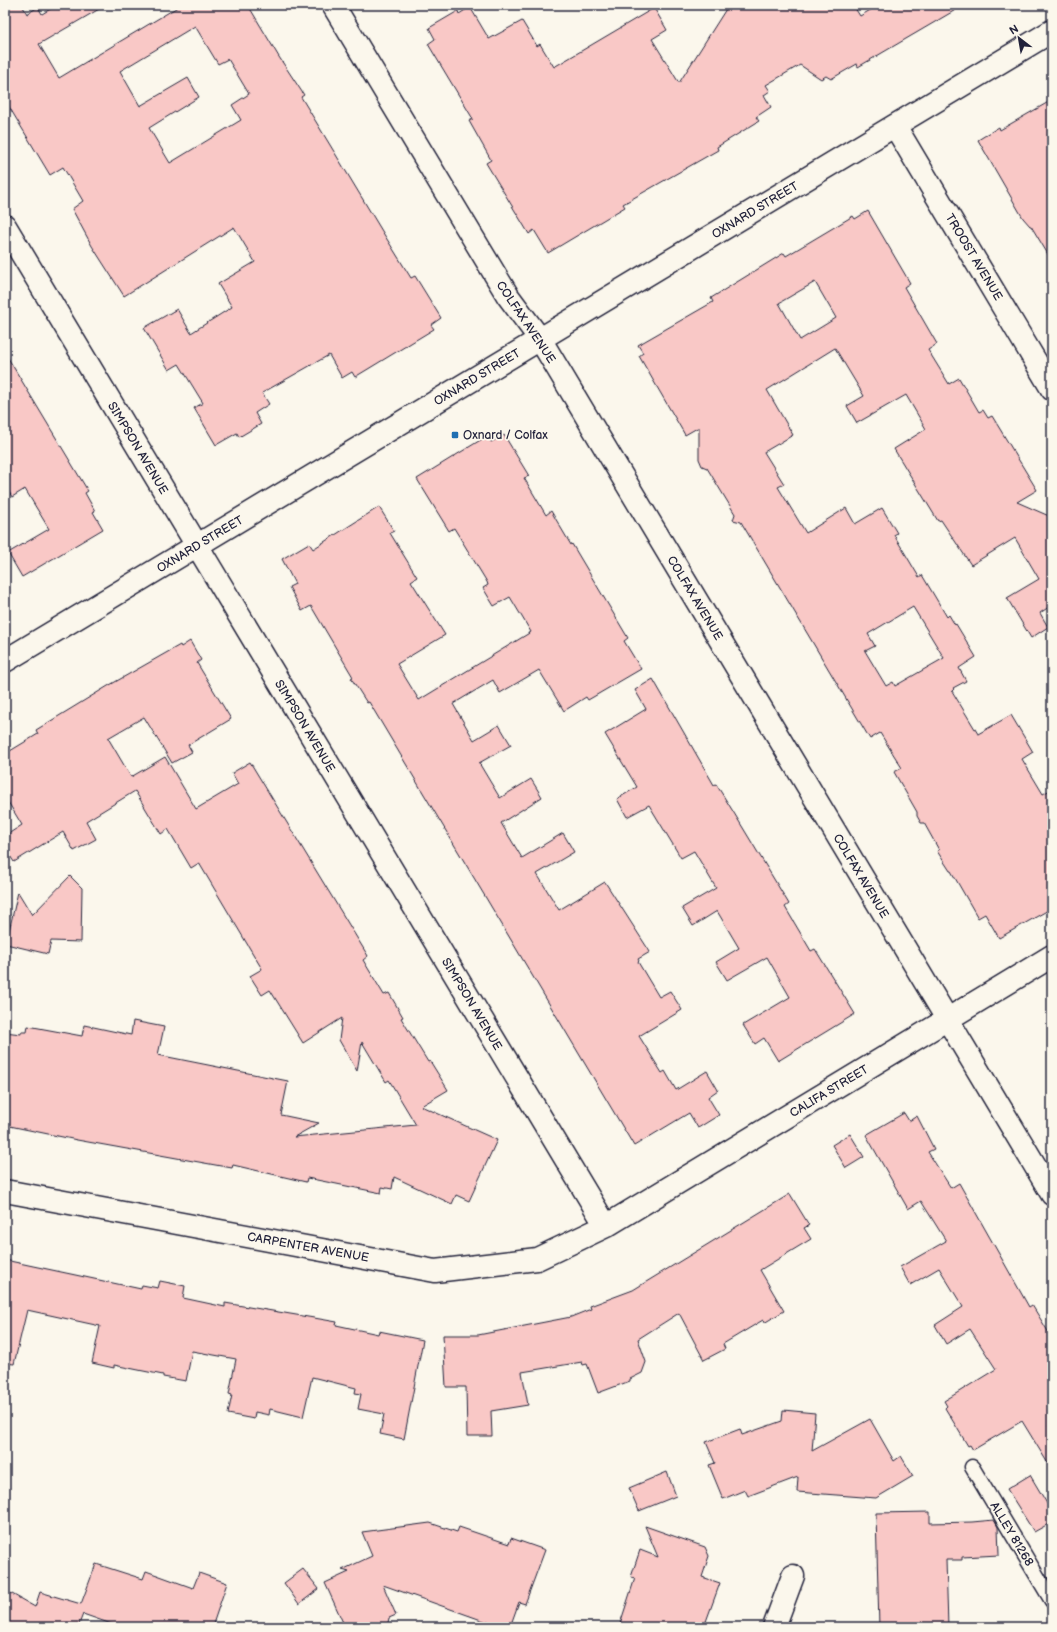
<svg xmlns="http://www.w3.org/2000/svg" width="1057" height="1632" font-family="'Balsamiq Sans',sans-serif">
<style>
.building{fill:#f9c8c6;stroke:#22223b;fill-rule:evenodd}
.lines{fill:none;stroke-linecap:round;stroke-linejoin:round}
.service-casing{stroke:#22223b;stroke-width:17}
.minor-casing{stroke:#22223b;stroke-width:25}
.secondary-casing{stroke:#22223b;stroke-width:25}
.service{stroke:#fbf7ec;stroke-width:14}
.minor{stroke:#fbf7ec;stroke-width:22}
.secondary{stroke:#fbf7ec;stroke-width:22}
.poi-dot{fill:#1f6fb2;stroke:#fbf7ec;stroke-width:1.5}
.labels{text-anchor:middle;stroke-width:3.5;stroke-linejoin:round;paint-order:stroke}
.street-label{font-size:12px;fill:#22223b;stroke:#fbf7ec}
.poi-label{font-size:12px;fill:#22223b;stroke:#fbf7ec;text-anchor:start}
</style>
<rect width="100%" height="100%" fill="#fbf7ec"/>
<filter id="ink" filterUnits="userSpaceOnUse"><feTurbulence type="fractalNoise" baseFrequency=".025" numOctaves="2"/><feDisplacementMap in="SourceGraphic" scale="8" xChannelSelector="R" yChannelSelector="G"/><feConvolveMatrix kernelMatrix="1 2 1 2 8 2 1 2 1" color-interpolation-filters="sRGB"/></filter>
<g filter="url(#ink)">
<path class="building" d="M 5,5 L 22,5 L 27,14 L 38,7 L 42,14 L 57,5 L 106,5 L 39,44 L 59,78 L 181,5 L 248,5 L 279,57 L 304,95 L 301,97 L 385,236 L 411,278 L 415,276 L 441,318 L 431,325 L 434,329 L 355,377 L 352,372 L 342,378 L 329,355 L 262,393 L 269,404 L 255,413 L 261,424 L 239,437 L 237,433 L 216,445 L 194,408 L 203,403 L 179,364 L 169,370 L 144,328 L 177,309 L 191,333 L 232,307 L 218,284 L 255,262 L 234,227 L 124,296 L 92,246 L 72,209 L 83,201 L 63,167 L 50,175 L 5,100 ZM 195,26 L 218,64 L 228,59 L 249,94 L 232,105 L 241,120 L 170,163 L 149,128 L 199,97 L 188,78 L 140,106 L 120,71 Z
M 733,5 L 853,5 L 860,16 L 879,5 L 964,5 L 858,67 L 857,64 L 831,79 L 826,76 L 821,79 L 800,65 L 766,85 L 770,91 L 764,95 L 771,107 L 756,117 L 759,121 L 717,147 L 718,150 L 623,204 L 625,207 L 548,253 L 534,230 L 529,234 L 486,163 L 491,160 L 469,121 L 473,119 L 428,44 L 435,39 L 429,28 L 458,11 L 459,14 L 470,7 L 489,39 L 522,21 L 537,46 L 540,44 L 554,67 L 654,8 L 667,30 L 652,39 L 679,83 L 726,9 Z
M 1052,100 L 1052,261 L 1031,226 L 1030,226 L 1023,218 L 978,140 L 999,127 L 1000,130 Z
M 868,211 L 910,283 L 904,287 L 937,344 L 928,350 L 949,384 L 959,378 L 979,412 L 983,410 L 988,418 L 992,416 L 1037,490 L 1017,502 L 1049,516 L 1052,521 L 1052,605 L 1040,613 L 1048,627 L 1031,638 L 1007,598 L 1039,579 L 1015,538 L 971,565 L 941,520 L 938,521 L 894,449 L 926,429 L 906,395 L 857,423 L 847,406 L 864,396 L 835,348 L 767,390 L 793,435 L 764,452 L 784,484 L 778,487 L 806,533 L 846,508 L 855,524 L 882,508 L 897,533 L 894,535 L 919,577 L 922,575 L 947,617 L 949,615 L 955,625 L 956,624 L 976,657 L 959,668 L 966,681 L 953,688 L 954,689 L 952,691 L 978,734 L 1011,715 L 1033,752 L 1022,759 L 1043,794 L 1052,789 L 1052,908 L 999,938 L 985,914 L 978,918 L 951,871 L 950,871 L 937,851 L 939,850 L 924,823 L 921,823 L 917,816 L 917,812 L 894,772 L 902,768 L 880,733 L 870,739 L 741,522 L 733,520 L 735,514 L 707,468 L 702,466 L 699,459 L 699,427 L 685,435 L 639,356 L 643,353 L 638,345 L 713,302 L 711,298 L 784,253 L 786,256 L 853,216 L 855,219 ZM 815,282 L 836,318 L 800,340 L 779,303 ZM 913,607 L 944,658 L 895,686 L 893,682 L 886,686 L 865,651 L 875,646 L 868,634 Z
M 5,353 L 88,491 L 85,493 L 95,511 L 93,512 L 103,529 L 22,577 L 8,553 L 49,529 L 25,489 L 12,497 L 5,485 Z
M 504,435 L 529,476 L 524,478 L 546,515 L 551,511 L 571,545 L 572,544 L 628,638 L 624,641 L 641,669 L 588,700 L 586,697 L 564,711 L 539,670 L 500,693 L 493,680 L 453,704 L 474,740 L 499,725 L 511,745 L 479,763 L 500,798 L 531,779 L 542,797 L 501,823 L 522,858 L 563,833 L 574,852 L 537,874 L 559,910 L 605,882 L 650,952 L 638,959 L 639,961 L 638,962 L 659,997 L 670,991 L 682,1010 L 639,1036 L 662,1073 L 665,1071 L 676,1090 L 707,1071 L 718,1090 L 708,1097 L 719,1115 L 698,1128 L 689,1113 L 634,1146 L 369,702 L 367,703 L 351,678 L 353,677 L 311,606 L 302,611 L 289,587 L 295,584 L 282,559 L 309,543 L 313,549 L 379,507 L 394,531 L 390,533 L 417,577 L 411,581 L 445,635 L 397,664 L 419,700 L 531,632 L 510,597 L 494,606 L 483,588 L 488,585 L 487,582 L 454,528 L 449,531 L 417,479 L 487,436 L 491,442 Z
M 190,641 L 201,660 L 197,663 L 231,719 L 188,745 L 192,752 L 172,763 L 144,717 L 108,738 L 131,777 L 165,757 L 196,809 L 238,784 L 232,773 L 250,762 L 368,956 L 363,960 L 384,995 L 389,993 L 403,1017 L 401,1018 L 428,1062 L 430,1061 L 448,1090 L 421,1106 L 497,1140 L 469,1201 L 456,1195 L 452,1204 L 394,1177 L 392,1189 L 382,1187 L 381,1193 L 307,1178 L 306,1182 L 233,1165 L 232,1168 L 77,1140 L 5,1125 L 5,1032 L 21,1034 L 21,1032 L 27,1032 L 28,1026 L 82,1036 L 84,1025 L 131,1035 L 133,1021 L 164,1027 L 158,1055 L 288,1081 L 281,1115 L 319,1123 L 294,1137 L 416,1125 L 389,1080 L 386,1082 L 362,1042 L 357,1071 L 339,1040 L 342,1018 L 303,1043 L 270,990 L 262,995 L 250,976 L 262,969 L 199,863 L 191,868 L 168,829 L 161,834 L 135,791 L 86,821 L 96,839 L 74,851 L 63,832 L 14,862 L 5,848 L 5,836 L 22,825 L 5,797 L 5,754 L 38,734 L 36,730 L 108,686 L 180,645 L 181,647 Z
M 653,679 L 714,785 L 716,784 L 734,813 L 789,904 L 785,907 L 811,951 L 815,949 L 855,1014 L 778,1061 L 764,1038 L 755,1044 L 743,1025 L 790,997 L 767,957 L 727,980 L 716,962 L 739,948 L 717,911 L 693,926 L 682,908 L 716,888 L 694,851 L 681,858 L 649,805 L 627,817 L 617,799 L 637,787 L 605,734 L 646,709 L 635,690 Z
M 70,876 L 82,888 L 81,942 L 51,941 L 48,954 L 6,944 L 18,892 L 32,915 Z
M 904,1113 L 909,1121 L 917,1116 L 934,1149 L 928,1152 L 951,1188 L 959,1183 L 1029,1307 L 1032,1305 L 1052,1338 L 1052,1470 L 1022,1421 L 973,1450 L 970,1445 L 968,1446 L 945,1408 L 947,1406 L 944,1401 L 996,1369 L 970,1329 L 946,1344 L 935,1325 L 963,1307 L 939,1268 L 910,1285 L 900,1267 L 946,1241 L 921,1201 L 908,1209 L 866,1135 Z
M 850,1134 L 864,1157 L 846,1168 L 832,1145 Z
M 790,1194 L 809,1225 L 804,1228 L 811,1239 L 760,1270 L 784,1311 L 764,1323 L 763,1320 L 723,1344 L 725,1349 L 704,1360 L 679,1313 L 638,1339 L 646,1362 L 642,1373 L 630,1379 L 630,1381 L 598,1393 L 587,1364 L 583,1365 L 582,1362 L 522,1372 L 528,1405 L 491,1411 L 492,1436 L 467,1436 L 466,1387 L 446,1387 L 443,1335 L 478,1335 L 571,1317 L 591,1309 L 590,1306 L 633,1290 Z
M 5,1260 L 141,1289 L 142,1285 L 158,1288 L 160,1281 L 185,1286 L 183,1298 L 225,1307 L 225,1303 L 314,1318 L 337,1322 L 336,1325 L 378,1334 L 379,1331 L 423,1340 L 404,1439 L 380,1434 L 384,1414 L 358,1409 L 361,1394 L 355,1393 L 356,1388 L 312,1377 L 303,1417 L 270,1409 L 269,1415 L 255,1412 L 254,1419 L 228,1414 L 232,1395 L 229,1394 L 236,1359 L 192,1351 L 186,1381 L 163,1377 L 163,1375 L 114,1365 L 114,1368 L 92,1363 L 100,1326 L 27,1310 L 14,1364 L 5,1363 Z
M 783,1410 L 815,1413 L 812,1451 L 870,1419 L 894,1461 L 901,1456 L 913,1476 L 876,1498 L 797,1492 L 798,1477 L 748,1496 L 745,1490 L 723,1499 L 709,1465 L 715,1463 L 706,1442 L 740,1429 L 742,1435 L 782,1421 Z
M 667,1472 L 676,1496 L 639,1511 L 629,1488 Z
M 1030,1475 L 1052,1512 L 1052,1522 L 1034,1532 L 1007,1489 Z
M 930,1512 L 930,1523 L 972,1522 L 994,1520 L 998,1527 L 999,1555 L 962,1557 L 962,1560 L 946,1560 L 948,1627 L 879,1627 L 876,1513 Z
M 430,1523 L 457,1532 L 459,1527 L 509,1544 L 511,1538 L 545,1550 L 525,1604 L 519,1602 L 510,1627 L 487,1621 L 487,1622 L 383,1585 L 396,1615 L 389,1618 L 387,1627 L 377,1624 L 371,1627 L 345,1627 L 325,1583 L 349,1572 L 342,1570 L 372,1556 L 362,1532 Z
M 645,1526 L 705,1547 L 709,1556 L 702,1577 L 720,1583 L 704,1627 L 619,1627 L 635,1578 L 631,1577 L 640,1550 L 658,1557 Z
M 96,1564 L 143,1579 L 146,1571 L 193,1588 L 199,1573 L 227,1583 L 212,1627 L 120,1627 L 83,1614 L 78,1627 L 5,1627 L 5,1590 L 35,1607 L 40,1592 L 81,1604 Z
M 303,1569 L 319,1589 L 299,1604 L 284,1583 Z"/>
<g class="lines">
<g class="service-casing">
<path id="service" d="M 972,1467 L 1052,1601"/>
</g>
<g class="minor-casing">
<path id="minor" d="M 895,126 L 1052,389
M 5,226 L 606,1226
M 5,1191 L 435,1271 L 537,1259 L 606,1226 L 1052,956
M 774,1627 L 793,1576"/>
</g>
<g class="secondary-casing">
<path id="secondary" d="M 333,5 L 508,296 L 540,339 L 1052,1194
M 5,661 L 1052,31"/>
</g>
<use href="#service" class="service"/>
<use href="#minor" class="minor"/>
<use href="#secondary" class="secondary"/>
</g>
</g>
<rect class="poi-dot" x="451" y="431" width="8" height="8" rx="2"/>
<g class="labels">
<g class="street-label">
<text transform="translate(755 210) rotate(-31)" y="4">OXNARD STREET</text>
<text transform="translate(974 257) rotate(59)" y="4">TROOST AVENUE</text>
<text transform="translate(526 322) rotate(56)" y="4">COLFAX AVENUE</text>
<text transform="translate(477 377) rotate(-31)" y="4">OXNARD STREET</text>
<text transform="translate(138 448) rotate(59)" y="4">SIMPSON AVENUE</text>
<text transform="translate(200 544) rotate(-31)" y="4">OXNARD STREET</text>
<text transform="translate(695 598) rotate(59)" y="4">COLFAX AVENUE</text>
<text transform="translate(305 726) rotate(59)" y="4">SIMPSON AVENUE</text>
<text transform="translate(861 876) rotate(59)" y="4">COLFAX AVENUE</text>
<text transform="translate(472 1004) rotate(59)" y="4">SIMPSON AVENUE</text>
<text transform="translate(829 1091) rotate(-31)" y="4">CALIFA STREET</text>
<text transform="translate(308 1247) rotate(10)" y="4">CARPENTER AVENUE</text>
<text transform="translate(1012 1534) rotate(59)" y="4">ALLEY 81268</text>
</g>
<g class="poi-label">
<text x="463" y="439">Oxnard / Colfax</text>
</g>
</g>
<rect width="1057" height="1632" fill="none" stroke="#fbf7ec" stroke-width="20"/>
<rect x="10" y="10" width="1037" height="1612" fill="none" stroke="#22223b" stroke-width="1.5" filter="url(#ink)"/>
<g transform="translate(1019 38) rotate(329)" stroke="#fbf7ec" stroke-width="3" paint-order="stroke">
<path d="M0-3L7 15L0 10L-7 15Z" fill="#22223b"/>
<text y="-6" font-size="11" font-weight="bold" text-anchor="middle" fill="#22223b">N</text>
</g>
</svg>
